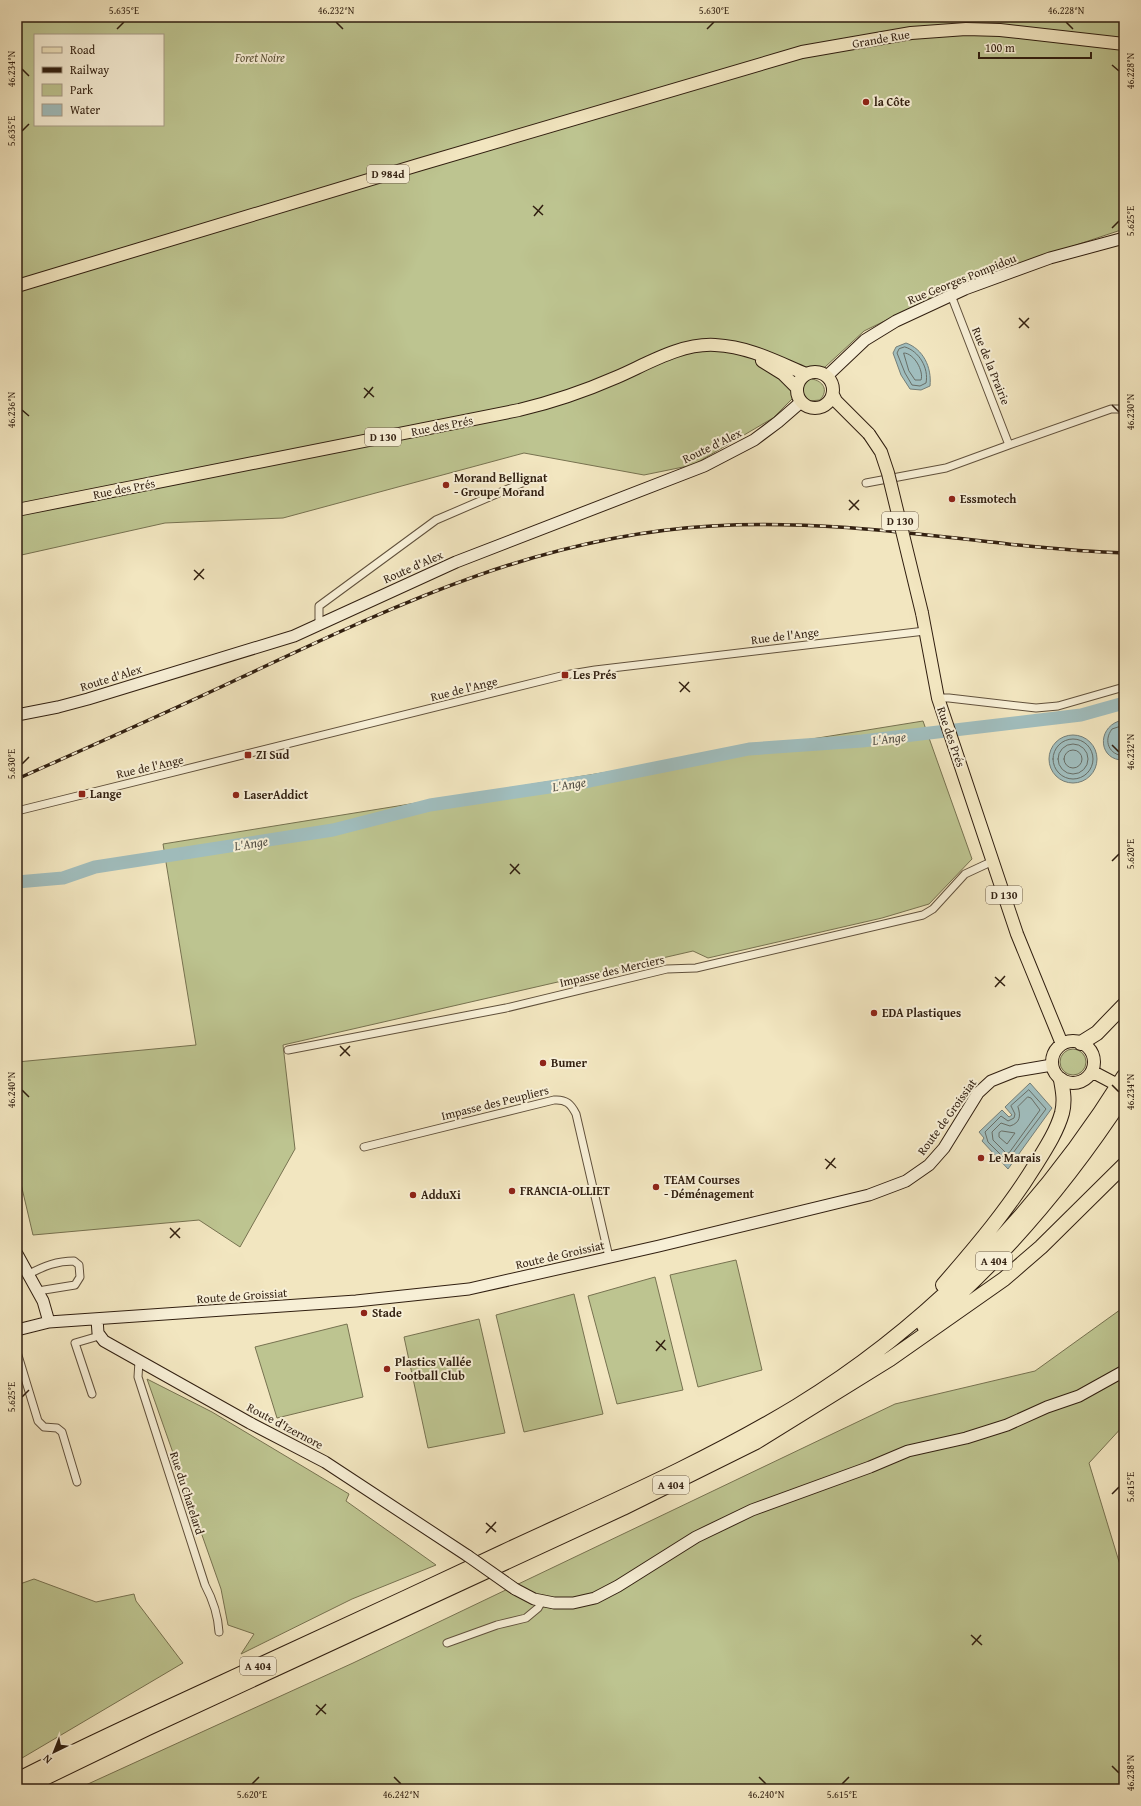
<svg xmlns="http://www.w3.org/2000/svg" width="1141" height="1806" font-family="'Gentium Book Plus',serif">
<style>
.green{fill:#bdc490;stroke:#777250;fill-rule:evenodd}
.water{fill:#a0bdbd;stroke:#747e78}
.lines{fill:none;stroke-linecap:round;stroke-linejoin:round}
.shore{stroke:#686e66;stroke-width:1}
.river{stroke:#a0bdbd;stroke-width:13}
.street-casing{stroke:#61513c;stroke-width:9}
.secondary-casing{stroke:#311f10;stroke-width:13}
.primary-casing{stroke:#311f10;stroke-width:14}
.highway-casing{stroke:#311f10;stroke-width:16}
.street{stroke:#f7efd6;stroke-width:7}
.secondary{stroke:#f7efd6;stroke-width:11}
.primary{stroke:#f2e6c0;stroke-width:12}
.highway{stroke:#f2e6c0;stroke-width:14}
.rail-casing{stroke:#311f10;stroke-width:3.5}
.rail{stroke:#f7efd6;stroke-width:2;stroke-dasharray:6;stroke-linecap:butt}
.secondary-bridge-casing{stroke:#311f10;stroke-width:13;stroke-linecap:butt}
.primary-bridge-casing{stroke:#311f10;stroke-width:14;stroke-linecap:butt}
.secondary-bridge{stroke:#f7efd6;stroke-width:11}
.primary-bridge{stroke:#f2e6c0;stroke-width:12}
.ticks{fill:none;stroke:#311f10;stroke-width:1.5}
.poi-dot{fill:#8f2418;stroke:#f7efd6;stroke-width:1.5}
.labels{text-anchor:middle;stroke-width:4;stroke-linejoin:round;paint-order:stroke}
.shield{fill:#f7efd6;stroke:#6c5d4b;stroke-width:1}
.shield-label{font-size:11px;font-weight:bold;fill:#311f10}
.street-label{font-size:12px;fill:#311f10;stroke:#f7efd6}
.park-label{font-size:12px;font-style:italic;fill:#5b5136;stroke:#f7efd6}
.poi-label{font-size:12px;font-weight:bold;fill:#311f10;stroke:#f7efd6;text-anchor:start}
.water-label{font-size:13px;font-style:italic;fill:#524e44;stroke:#f7efd6}
.neatline{fill:none;stroke:#311f10;stroke-width:1.5}
.ticks-label{font-size:10px;text-anchor:middle;fill:#311f10}
</style>
<rect width="100%" height="100%" fill="#f2e6c0"/>
<filter id="stains"><feTurbulence type="fractalNoise" baseFrequency=".005" numOctaves="4"/><feColorMatrix values="0 0 0 0 .2 0 0 0 0 .09 0 0 0 0 .02 0 0 0 .5 -.17"/></filter>
<radialGradient id="worn" r=".72"><stop offset=".6" stop-color="#630" stop-opacity="0"/><stop offset="1" stop-color="#630" stop-opacity=".3"/></radialGradient>
<path class="green" d="M 17,17 L 1124,17 L 1124,229 L 989,274 L 936,296 L 864,331 L 812,379 C 823,381 829,390 820,400 L 809,401 L 804,396 L 802,389 L 773,418 L 693,465 L 644,475 L 524,453 L 283,518 L 165,523 L 17,556 ZM 35,35 L 163,35 L 163,125 L 35,125 Z
M 923,721 L 972,859 L 929,904 L 882,918 L 708,958 L 693,951 L 283,1045 L 295,1149 L 240,1247 L 199,1220 L 33,1235 L 17,1167 L 17,1062 L 196,1045 L 163,844 Z
M1060 1062a13 13 0 1 1 26 0a13 13 0 1 1-26 0Z
M 736,1260 L 762,1370 L 698,1387 L 670,1275 Z
M 655,1277 L 683,1390 L 617,1404 L 588,1296 Z
M 574,1294 L 603,1414 L 524,1432 L 496,1315 Z
M 1124,1307 L 1124,1425 L 1089,1463 L 1124,1578 L 1124,1789 L 77,1789 L 353,1663 L 895,1404 L 1035,1371 Z
M 479,1319 L 505,1433 L 428,1448 L 404,1337 Z
M 347,1324 L 363,1397 L 277,1418 L 255,1347 Z
M 147,1379 L 212,1412 L 349,1494 L 346,1501 L 436,1565 L 352,1599 L 241,1654 L 254,1634 L 228,1625 L 221,1589 Z
M 34,1579 L 96,1602 L 134,1594 L 136,1601 L 183,1663 L 17,1761 L 17,1585 Z"/>
<path class="water" d="M 906,343 C 923,349 932,367 930,386 L 921,390 L 910,389 L 901,375 L 893,353 L 896,347 Z
M 1119,721 L 1124,721 L 1124,760 C 1099,761 1096,729 1119,721 Z
M1049 759a24 24 0 1 1 48 0a24 24 0 1 1-48 0Z
M 1030,1083 L 1052,1108 L 1008,1169 L 982,1141 L 984,1138 L 979,1132 L 1002,1110 L 1009,1117 L 1012,1115 L 1005,1107 Z"/>
<g class="lines">
<path class="shore" d="M 905,347 C 919,351 929,368 926,383 L 920,386 L 912,385 L 905,373 L 897,353 L 899,349 Z
M 904,353 C 914,353 924,371 921,380 L 915,380 L 909,371 Z
M 1124,725 L 1112,729 C 1103,741 1109,755 1124,756
M1053 759a20 20 0 1 1 40 0a20 20 0 1 1-40 0Z
M1058 759a15 15 0 1 1 30 0a15 15 0 1 1-30 0Z
M1064 759a9 9 0 1 1 18 0a9 9 0 1 1-18 0Z
M 1029,1090 L 1046,1109 L 1007,1161 L 988,1142 L 985,1132 L 1001,1116 L 1008,1121 L 1014,1118 L 1015,1114 L 1011,1106 Z
M 1028,1097 L 1031,1098 L 1040,1110 L 1009,1153 L 1006,1153 L 993,1140 L 992,1132 L 1001,1123 L 1010,1126 C 1020,1123 1021,1116 1018,1107 Z
M 1002,1131 L 1015,1133 L 1007,1144 L 999,1137 L 999,1133 Z"/>
<path class="river" d="M 17,882 L 63,878 L 95,867 L 333,830 L 430,805 L 590,781 L 749,749 L 862,741 L 1081,715 L 1124,703"/>
<g class="street-casing">
<path id="street" d="M 951,295 L 1009,445 L 1111,409 L 1124,409
M 866,483 L 946,468 L 1009,445
M 319,624 L 319,606 L 436,520 L 529,480
M 938,698 L 949,698 L 1036,708 L 1058,706 L 1124,687
M 17,811 L 565,675 L 595,670 L 925,631
M 288,1050 L 506,1008 L 667,969 L 696,968 L 923,915 L 933,909 L 965,874 L 993,861
M 364,1147 L 554,1100 C 566,1099 571,1104 576,1114 L 609,1257
M 29,1274 C 44,1266 57,1261 74,1261 L 79,1265 L 80,1277 L 75,1285 L 38,1291
M 17,1352 L 38,1421 L 44,1427 L 57,1428 L 62,1432 L 77,1482
M 139,1361 L 138,1377 L 205,1585 C 213,1600 218,1615 219,1632
M 92,1394 L 75,1343 L 99,1336
M 447,1643 L 497,1625 L 526,1618 L 538,1608 L 542,1601"/>
</g>
<g class="secondary-casing">
<path id="secondary" d="M 827,376 L 865,340 L 896,321 L 965,289 L 1050,258 L 1124,238
M 17,715 L 58,707 L 88,699 L 294,636 L 456,562 L 704,466 L 754,440 L 778,422 L 801,402
M 17,1254 L 43,1301 L 49,1322
M 97,1319 L 98,1333 L 104,1341 L 250,1423 L 325,1462 L 468,1556
M 17,1330 L 49,1322 L 356,1301 L 469,1289 L 659,1246 L 869,1195 L 906,1181 L 929,1165 L 944,1148 L 978,1093 L 991,1081 L 1016,1071 L 1052,1065
M 515,1589 L 534,1599 L 554,1603 L 573,1603 L 595,1598 L 618,1586 L 696,1537 L 752,1510 L 870,1467 L 908,1451 L 966,1438 L 1007,1425 L 1047,1407 L 1079,1396 L 1124,1371"/>
</g>
<g class="primary-casing">
<path id="primary" d="M 17,286 L 418,165 L 802,52 L 911,33 L 966,29 L 1000,30 L 1124,44
M 762,361 L 783,374 L 797,388
M797 390a18 18 0 1 1 36 0a18 18 0 1 1-36 0Z
M 833,395 L 836,401 L 869,434
M 17,510 L 519,410 C 553,402 585,391 617,377 C 647,364 681,343 715,345 C 750,347 775,361 806,374
M 922,613 L 938,698 L 1017,934 L 1062,1044
M1052 1062a21 21 0 1 1 42 0a21 21 0 1 1-42 0Z
M 1093,1072 L 1112,1082"/>
</g>
<g class="highway-casing">
<path id="highway" d="M 1081,1043 L 1097,1033 L 1124,1005
M 943,1285 C 977,1246 1009,1208 1036,1164 C 1046,1148 1057,1131 1062,1113 C 1065,1101 1063,1091 1061,1080
M 924,1326 C 1002,1260 1068,1182 1124,1096
M 17,1780 C 85,1745 154,1714 223,1682 C 316,1639 410,1596 503,1552 C 602,1506 703,1463 797,1406 C 931,1324 1041,1209 1124,1076
M 22,1789 L 148,1728 L 623,1508 L 756,1442 L 890,1359 L 1004,1279 L 1041,1247 L 1124,1165"/>
</g>
<use href="#street" class="street"/>
<use href="#secondary" class="secondary"/>
<use href="#primary" class="primary"/>
<use href="#highway" class="highway"/>
<g class="rail-casing">
<path id="rail" d="M 17,779 C 91,746 166,713 240,678 C 394,606 538,536 712,526 C 812,520 910,533 1008,544 C 1047,548 1085,552 1124,553"/>
</g>
<use href="#rail" class="rail"/>
<g class="secondary-bridge-casing">
<path id="secondary-bridge" d="M 468,1556 L 515,1589"/>
</g>
<g class="primary-bridge-casing">
<path id="primary-bridge" d="M 869,434 L 881,452 L 888,473 L 922,613"/>
</g>
<use href="#secondary-bridge" class="secondary-bridge"/>
<use href="#primary-bridge" class="primary-bridge"/>
</g>
<path class="ticks" d="M 336,22 L 343,29M 1066,22 L 1073,29M 117,29 L 124,22M 707,29 L 714,22M 1112,65 L 1119,71M 22,69 L 29,76M 22,131 L 29,124M 533,206 L 543,215M 534,216 L 543,205M 1112,228 L 1119,221M 1019,318 L 1029,328M 1019,328 L 1029,318M 364,388 L 374,397M 364,398 L 373,387M 1112,405 L 1119,412M 22,410 L 29,416M 849,500 L 859,510M 849,510 L 859,500M 194,570 L 204,579M 194,580 L 204,569M 679,682 L 690,692M 680,692 L 689,682M 1112,745 L 1119,752M 22,764 L 29,757M 1112,861 L 1119,854M 510,864 L 520,874M 510,874 L 519,864M 995,977 L 1005,986M 995,987 L 1005,976M 340,1046 L 350,1056M 340,1056 L 350,1046M 1112,1085 L 1119,1092M 22,1090 L 29,1097M 825,1159 L 836,1168M 826,1169 L 835,1158M 170,1228 L 180,1238M 170,1238 L 180,1228M 656,1341 L 666,1350M 656,1351 L 665,1340M 22,1397 L 29,1390M 1112,1494 L 1119,1487M 486,1523 L 496,1532M 486,1533 L 496,1522M 971,1635 L 982,1645M 972,1645 L 981,1635M 316,1705 L 326,1714M 316,1715 L 326,1704M 1112,1766 L 1119,1773M 394,1777 L 401,1784M 759,1777 L 766,1784M 252,1784 L 259,1777M 842,1784 L 849,1777"/>
<g class="poi-dot">
<circle cx="866" cy="102" r="4"/>
<circle cx="446" cy="485" r="4"/>
<circle cx="952" cy="499" r="4"/>
<rect x="561" y="671" width="8" height="8" rx="2"/>
<rect x="244" y="751" width="8" height="8" rx="2"/>
<rect x="78" y="790" width="8" height="8" rx="2"/>
<circle cx="236" cy="795" r="4"/>
<circle cx="874" cy="1013" r="4"/>
<circle cx="543" cy="1063" r="4"/>
<circle cx="981" cy="1158" r="4"/>
<circle cx="656" cy="1187" r="4"/>
<circle cx="512" cy="1191" r="4"/>
<circle cx="413" cy="1195" r="4"/>
<circle cx="364" cy="1313" r="4"/>
<circle cx="387" cy="1369" r="4"/>
</g>
<g class="labels">
<g class="shield">
<rect x="367" y="165" width="42" height="18" rx="3"/>
<rect x="365" y="428" width="36" height="18" rx="3"/>
<rect x="882" y="512" width="36" height="18" rx="3"/>
<rect x="986" y="886" width="36" height="18" rx="3"/>
<rect x="976" y="1252" width="36" height="18" rx="3"/>
<rect x="653" y="1476" width="36" height="18" rx="3"/>
<rect x="240" y="1657" width="36" height="18" rx="3"/>
</g>
<g class="shield-label">
<text x="388" y="178">D 984d</text>
<text x="383" y="441">D 130</text>
<text x="900" y="525">D 130</text>
<text x="1004" y="899">D 130</text>
<text x="994" y="1265">A 404</text>
<text x="671" y="1489">A 404</text>
<text x="258" y="1670">A 404</text>
</g>
<g class="street-label">
<text transform="translate(881 39) rotate(-10)" y="4">Grande Rue</text>
<text transform="translate(962 279) rotate(-22)" y="4">Rue Georges Pompidou</text>
<text transform="translate(991 366) rotate(68)" y="4">Rue de la Prairie</text>
<text transform="translate(442 426) rotate(-11)" y="4">Rue des Prés</text>
<text transform="translate(712 446) rotate(-26)" y="4">Route d'Alex</text>
<text transform="translate(124 489) rotate(-11)" y="4">Rue des Prés</text>
<text transform="translate(413 567) rotate(-24)" y="4">Route d'Alex</text>
<text transform="translate(785 636) rotate(-7)" y="4">Rue de l'Ange</text>
<text transform="translate(111 678) rotate(-17)" y="4">Route d'Alex</text>
<text transform="translate(464 689) rotate(-14)" y="4">Rue de l'Ange</text>
<text transform="translate(951 737) rotate(71)" y="4">Rue des Prés</text>
<text transform="translate(150 767) rotate(-13)" y="4">Rue de l'Ange</text>
<text transform="translate(612 971) rotate(-13)" y="4">Impasse des Merciers</text>
<text transform="translate(495 1103) rotate(-14)" y="4">Impasse des Peupliers</text>
<text transform="translate(947 1117) rotate(-54)" y="4">Route de Groissiat</text>
<text transform="translate(560 1255) rotate(-13)" y="4">Route de Groissiat</text>
<text transform="translate(242 1296) rotate(-4)" y="4">Route de Groissiat</text>
<text transform="translate(285 1426) rotate(28)" y="4">Route d'Izernore</text>
<text transform="translate(187 1493) rotate(72)" y="4">Rue du Chatelard</text>
</g>
<g class="park-label">
<text x="260" y="62">Foret Noire</text>
</g>
<g class="poi-label">
<text x="874" y="106">la Côte</text>
<text x="454" y="482">Morand Bellignat<tspan x="454" dy="14">- Groupe Morand</tspan></text>
<text x="960" y="503">Essmotech</text>
<text x="573" y="679">Les Prés</text>
<text x="256" y="759">ZI Sud</text>
<text x="90" y="798">Lange</text>
<text x="244" y="799">LaserAddict</text>
<text x="882" y="1017">EDA Plastiques</text>
<text x="551" y="1067">Bumer</text>
<text x="989" y="1162">Le Marais</text>
<text x="664" y="1184">TEAM Courses<tspan x="664" dy="14">- Déménagement</tspan></text>
<text x="520" y="1195">FRANCIA-OLLIET</text>
<text x="421" y="1199">AdduXi</text>
<text x="372" y="1317">Stade</text>
<text x="395" y="1366">Plastics Vallée<tspan x="395" dy="14">Football Club</tspan></text>
</g>
<g class="water-label">
<text transform="translate(889 738) rotate(-7)" y="5">L'Ange</text>
<text transform="translate(569 784) rotate(-9)" y="5">L'Ange</text>
<text transform="translate(251 843) rotate(-9)" y="5">L'Ange</text>
</g>
</g>
<rect width="1141" height="1806" fill="none" stroke="#f2e6c0" stroke-width="44"/>
<rect x="34" y="34" width="130" height="92" fill="#f7efd6" stroke="#a89c87"/>
<rect x="42" y="47" width="20" height="6" fill="#f2e6c0" stroke="#a89c87"/>
<text x="70" y="54" font-size="12" fill="#311f10">Road</text>
<rect x="42" y="67" width="20" height="6" fill="#311f10" stroke="#a89c87"/>
<text x="70" y="74" font-size="12" fill="#311f10">Railway</text>
<rect x="42" y="84" width="20" height="12" fill="#bdc490" stroke="#a89c87"/>
<text x="70" y="94" font-size="12" fill="#311f10">Park</text>
<rect x="42" y="104" width="20" height="12" fill="#a0bdbd" stroke="#a89c87"/>
<text x="70" y="114" font-size="12" fill="#311f10">Water</text>
<g transform="translate(54 1752) rotate(223)" stroke="#f7efd6" stroke-width="3" paint-order="stroke">
<path d="M0-3L7 15L0 10L-7 15Z" fill="#311f10"/>
<text y="-6" font-size="11" font-weight="bold" text-anchor="middle" fill="#311f10">N</text>
</g>
<path d="M979 52v6h112v-6" fill="none" stroke="#311f10" stroke-width="2"/>
<text x="985" y="52" font-size="12" fill="#311f10" stroke="#f7efd6" stroke-width="3" paint-order="stroke">100 m</text>
<rect x="22" y="22" width="1097" height="1762" class="neatline"/>
<g class="ticks-label">
<text x="124" y="14">5.635°E</text>
<text x="336" y="14">46.232°N</text>
<text x="714" y="14">5.630°E</text>
<text x="1066" y="14">46.228°N</text>
<text transform="translate(11 69) rotate(-90)" y="4">46.234°N</text>
<text transform="translate(1130 71) rotate(-90)" y="4">46.228°N</text>
<text transform="translate(11 131) rotate(-90)" y="4">5.635°E</text>
<text transform="translate(1130 221) rotate(-90)" y="4">5.625°E</text>
<text transform="translate(11 410) rotate(-90)" y="4">46.236°N</text>
<text transform="translate(1130 412) rotate(-90)" y="4">46.230°N</text>
<text transform="translate(1130 752) rotate(-90)" y="4">46.232°N</text>
<text transform="translate(11 764) rotate(-90)" y="4">5.630°E</text>
<text transform="translate(1130 854) rotate(-90)" y="4">5.620°E</text>
<text transform="translate(11 1090) rotate(-90)" y="4">46.240°N</text>
<text transform="translate(1130 1092) rotate(-90)" y="4">46.234°N</text>
<text transform="translate(11 1397) rotate(-90)" y="4">5.625°E</text>
<text transform="translate(1130 1487) rotate(-90)" y="4">5.615°E</text>
<text transform="translate(1130 1773) rotate(-90)" y="4">46.238°N</text>
<text x="252" y="1798">5.620°E</text>
<text x="401" y="1798">46.242°N</text>
<text x="766" y="1798">46.240°N</text>
<text x="842" y="1798">5.615°E</text>
</g>
<rect width="100%" height="100%" filter="url(#stains)"/>
<rect width="100%" height="100%" fill="url(#worn)"/>
</svg>
